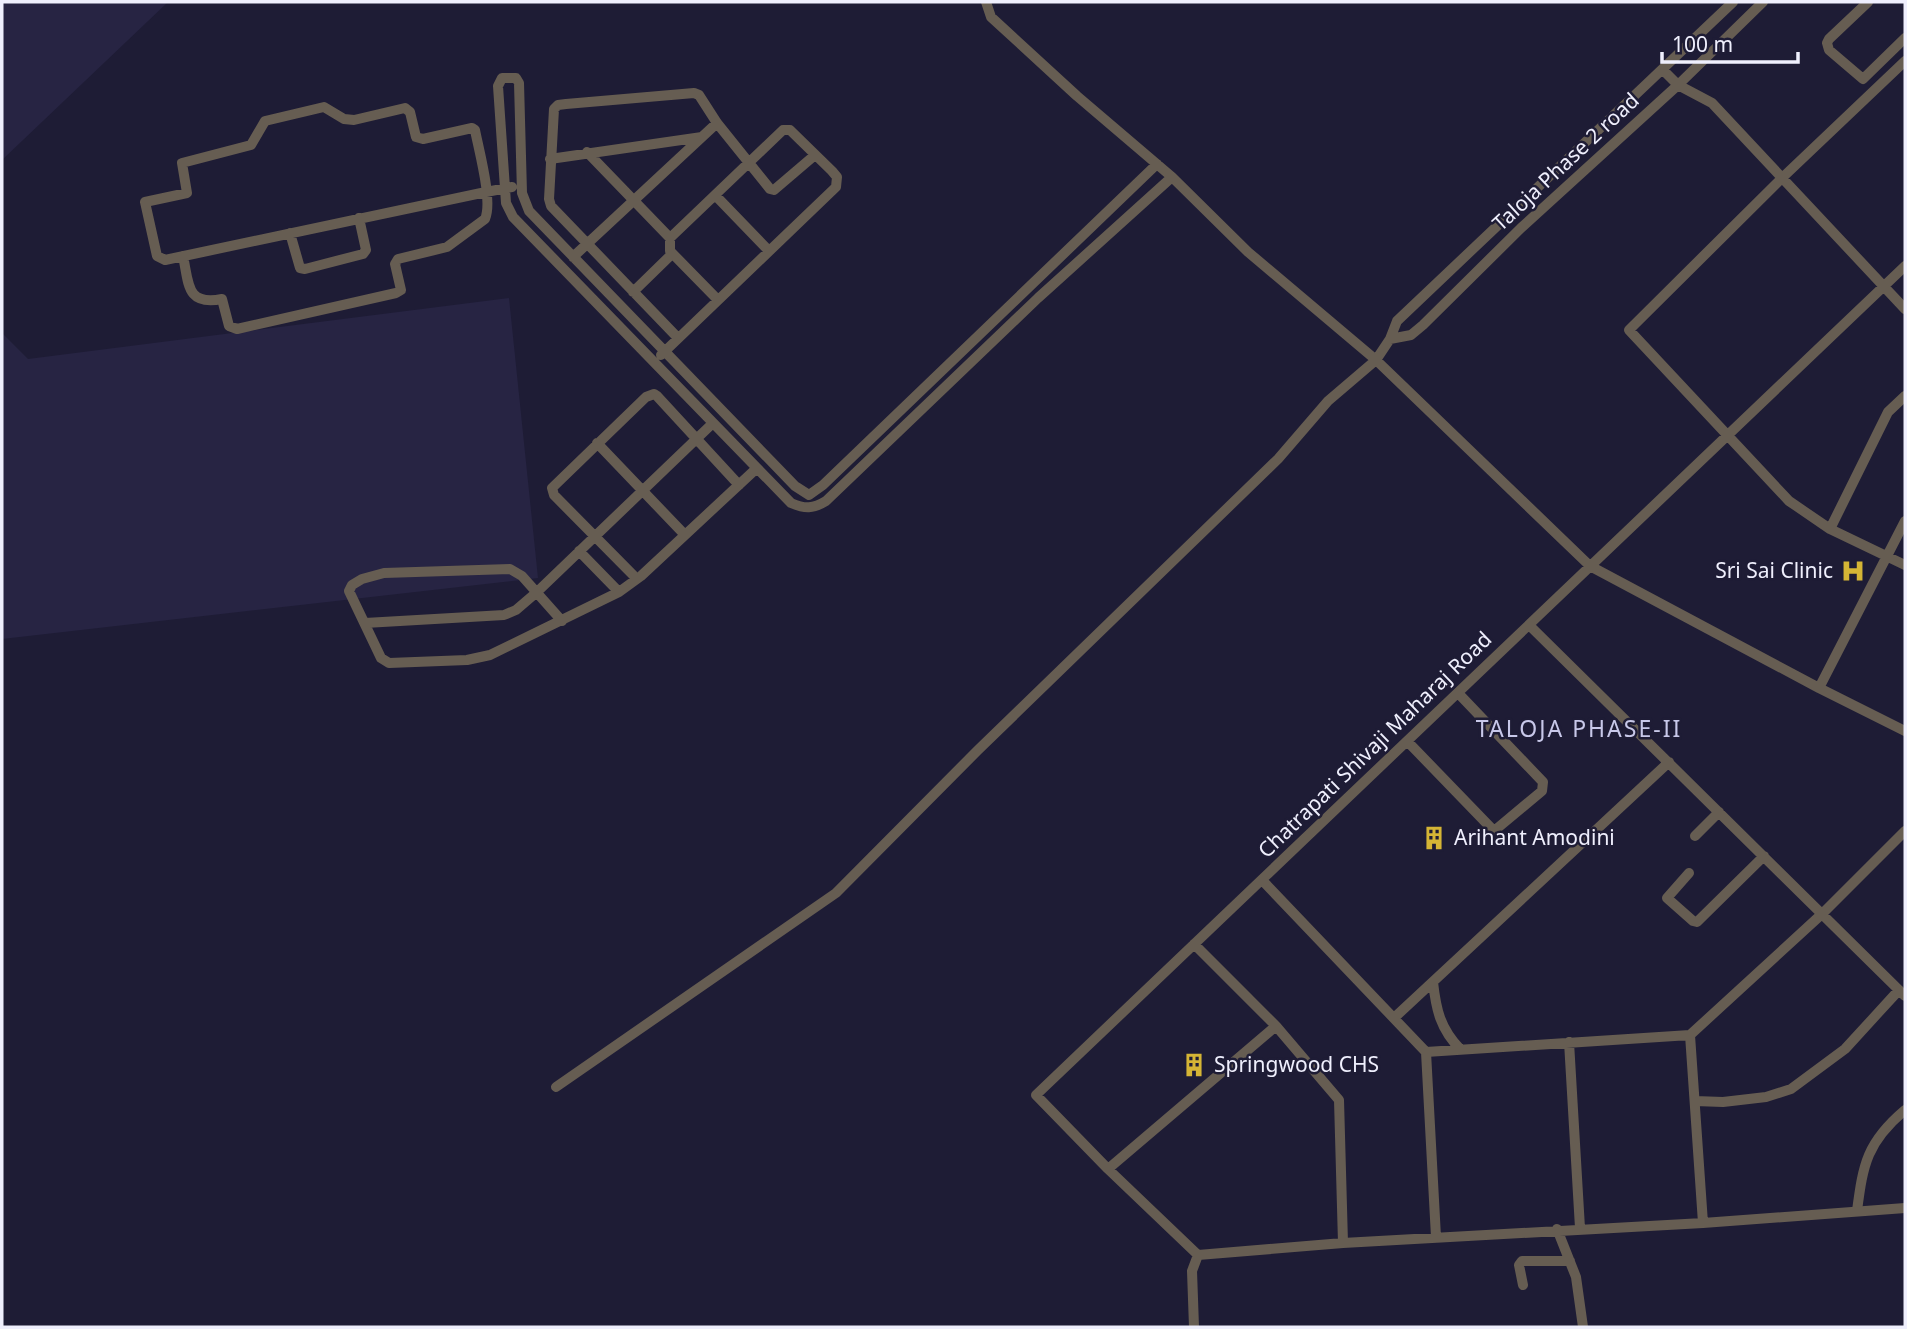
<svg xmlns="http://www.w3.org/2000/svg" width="1907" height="1329" font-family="'Noto Sans',sans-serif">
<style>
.built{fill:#272443}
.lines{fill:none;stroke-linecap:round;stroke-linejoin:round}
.minor{stroke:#665d52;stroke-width:10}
.labels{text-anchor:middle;stroke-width:5;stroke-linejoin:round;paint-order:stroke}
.street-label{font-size:21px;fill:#efeffd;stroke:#1e1c35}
.poi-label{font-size:21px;fill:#efeffd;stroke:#1e1c35;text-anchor:start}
.neighbourhood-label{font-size:23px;letter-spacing:2px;fill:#c8c8e9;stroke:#1e1c35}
</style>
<rect width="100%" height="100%" fill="#1e1c35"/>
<path class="built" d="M 2,2 L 168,2 L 2,160 Z
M 509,298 L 538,578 L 2,639 L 2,333 L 28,359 Z"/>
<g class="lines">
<path class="minor" d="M 1733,2 L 1397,321 L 1390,339 L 1376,360 L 1590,566 L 1819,688 L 1905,731
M 1868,2 L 1829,39 L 1827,43 L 1829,50 L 1863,79 L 1905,38
M 1905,61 L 1782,178 L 1629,330 L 1789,501 L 1830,529 L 1905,565
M 1663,70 L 1678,85 L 1712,103 L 1905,309
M 587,152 L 670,238
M 550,159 L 702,137
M 1157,164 L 823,485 L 809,495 L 795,486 L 529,211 L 522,193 L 519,83 L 516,78 L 502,78 L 498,86 L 506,203 L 513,217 L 791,503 C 805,509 813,509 826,501 L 1038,298 L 1172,177
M 715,195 L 769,251
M 290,233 L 300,268 L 305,269 L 363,254 L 366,250 L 359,218
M 183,256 C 189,284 186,306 222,299 L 229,326 L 237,329 L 396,293 L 401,290 L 395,264 L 398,259 L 447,247 L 485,219 C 493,201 479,151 475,130 L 472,128 L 423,139 L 416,137 L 410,112 L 405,108 L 354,120 L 344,119 L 324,107 L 265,121 L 251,145 L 182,163 L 187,193 L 145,202 L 157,256 L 165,260 L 486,192 L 512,187
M 573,257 L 717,123
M 633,292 L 672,254
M 678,338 L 551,206 L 549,199 L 554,109 L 558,105 L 566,104 L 694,93 L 699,95 L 717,123 L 770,189 L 774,190 L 815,155
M 1390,339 L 1411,335 L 1423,325 L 1521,228 L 1678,85 L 1763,2
M 661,355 L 836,187 L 837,177 L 832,171 L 790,130 L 783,130 L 670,238 L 670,251 L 718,300
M 597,443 L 685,535
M 1830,529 L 1888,412 L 1905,396
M 579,551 L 619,592
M 637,579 L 554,495 L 552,488 L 646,397 L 654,394 L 657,396 L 739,485
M 562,621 L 522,576 L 510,569 L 384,573 L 362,579 L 352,585 L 349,591 L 381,658 L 389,663 L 467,660 L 490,655 L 619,592 L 641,576 L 757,468
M 365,623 L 504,615 L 516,610 L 537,592 L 713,423
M 1529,625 L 1905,996
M 1819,688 L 1905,521
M 1407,741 L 1494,831 L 1542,791 L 1543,782 L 1458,693
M 1695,836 L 1719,812
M 1689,873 L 1667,898 L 1693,921 L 1697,922 L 1764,856
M 1262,880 L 1426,1052 L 1690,1035 L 1823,913 L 1905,831
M 1194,944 L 1276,1026 L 1339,1100 L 1343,1243
M 1433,982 C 1436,1009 1440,1029 1461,1050
M 1394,1018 L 1669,762
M 1690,1035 L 1703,1223
M 1569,1042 L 1580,1228
M 1426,1052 L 1436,1237
M 556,1087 L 836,893 L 978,750 L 1278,459 L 1328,401 L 1376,360 L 1248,252 L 1172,177 L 1077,96 L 991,17 L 986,2
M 1695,1101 L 1723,1102 L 1766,1097 L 1791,1089 L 1845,1049 L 1899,990
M 1108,1169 L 1276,1026
M 1857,1211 C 1863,1164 1867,1142 1905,1110
M 1557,1229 L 1576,1277 L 1583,1327
M 1198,1255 L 1108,1169 L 1036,1095 L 1905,266
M 1198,1255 L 1343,1243 L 1703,1223 L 1905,1208
M 1523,1285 L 1519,1265 L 1522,1261 L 1570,1261
M 1194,1327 L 1192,1271 L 1198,1255"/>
</g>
<defs>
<g id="hospital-bare" transform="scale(1.89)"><path d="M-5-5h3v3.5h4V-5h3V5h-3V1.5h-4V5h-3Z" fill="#d5b535" stroke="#1e1c35" stroke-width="2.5" paint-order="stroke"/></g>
<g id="building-bare" transform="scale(1.89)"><path d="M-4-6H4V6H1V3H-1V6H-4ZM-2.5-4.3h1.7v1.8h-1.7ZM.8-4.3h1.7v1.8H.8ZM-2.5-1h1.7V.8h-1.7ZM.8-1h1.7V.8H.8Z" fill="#d5b535" stroke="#1e1c35" stroke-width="2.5" paint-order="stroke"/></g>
</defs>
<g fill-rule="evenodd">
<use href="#hospital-bare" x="1853" y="571"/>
<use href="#building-bare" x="1434" y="838"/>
<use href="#building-bare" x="1194" y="1065"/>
</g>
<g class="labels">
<g class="street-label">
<text transform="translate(1566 162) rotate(-43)" y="7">Taloja Phase 2 road</text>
<text transform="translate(1375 745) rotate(-44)" y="7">Chatrapati Shivaji Maharaj Road</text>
</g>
<g class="poi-label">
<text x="1833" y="578" text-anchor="end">Sri Sai Clinic</text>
<text x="1454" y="845">Arihant Amodini</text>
<text x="1214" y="1072">Springwood CHS</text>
</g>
<g class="neighbourhood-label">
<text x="1579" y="737">TALOJA PHASE-II</text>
</g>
</g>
<rect width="1907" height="1329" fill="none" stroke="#efeffd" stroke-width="7"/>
<path d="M1662 52v10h136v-10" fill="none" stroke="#efeffd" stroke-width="3.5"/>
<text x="1672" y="52" font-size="21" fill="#efeffd" stroke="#1e1c35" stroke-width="5" paint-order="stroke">100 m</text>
</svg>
